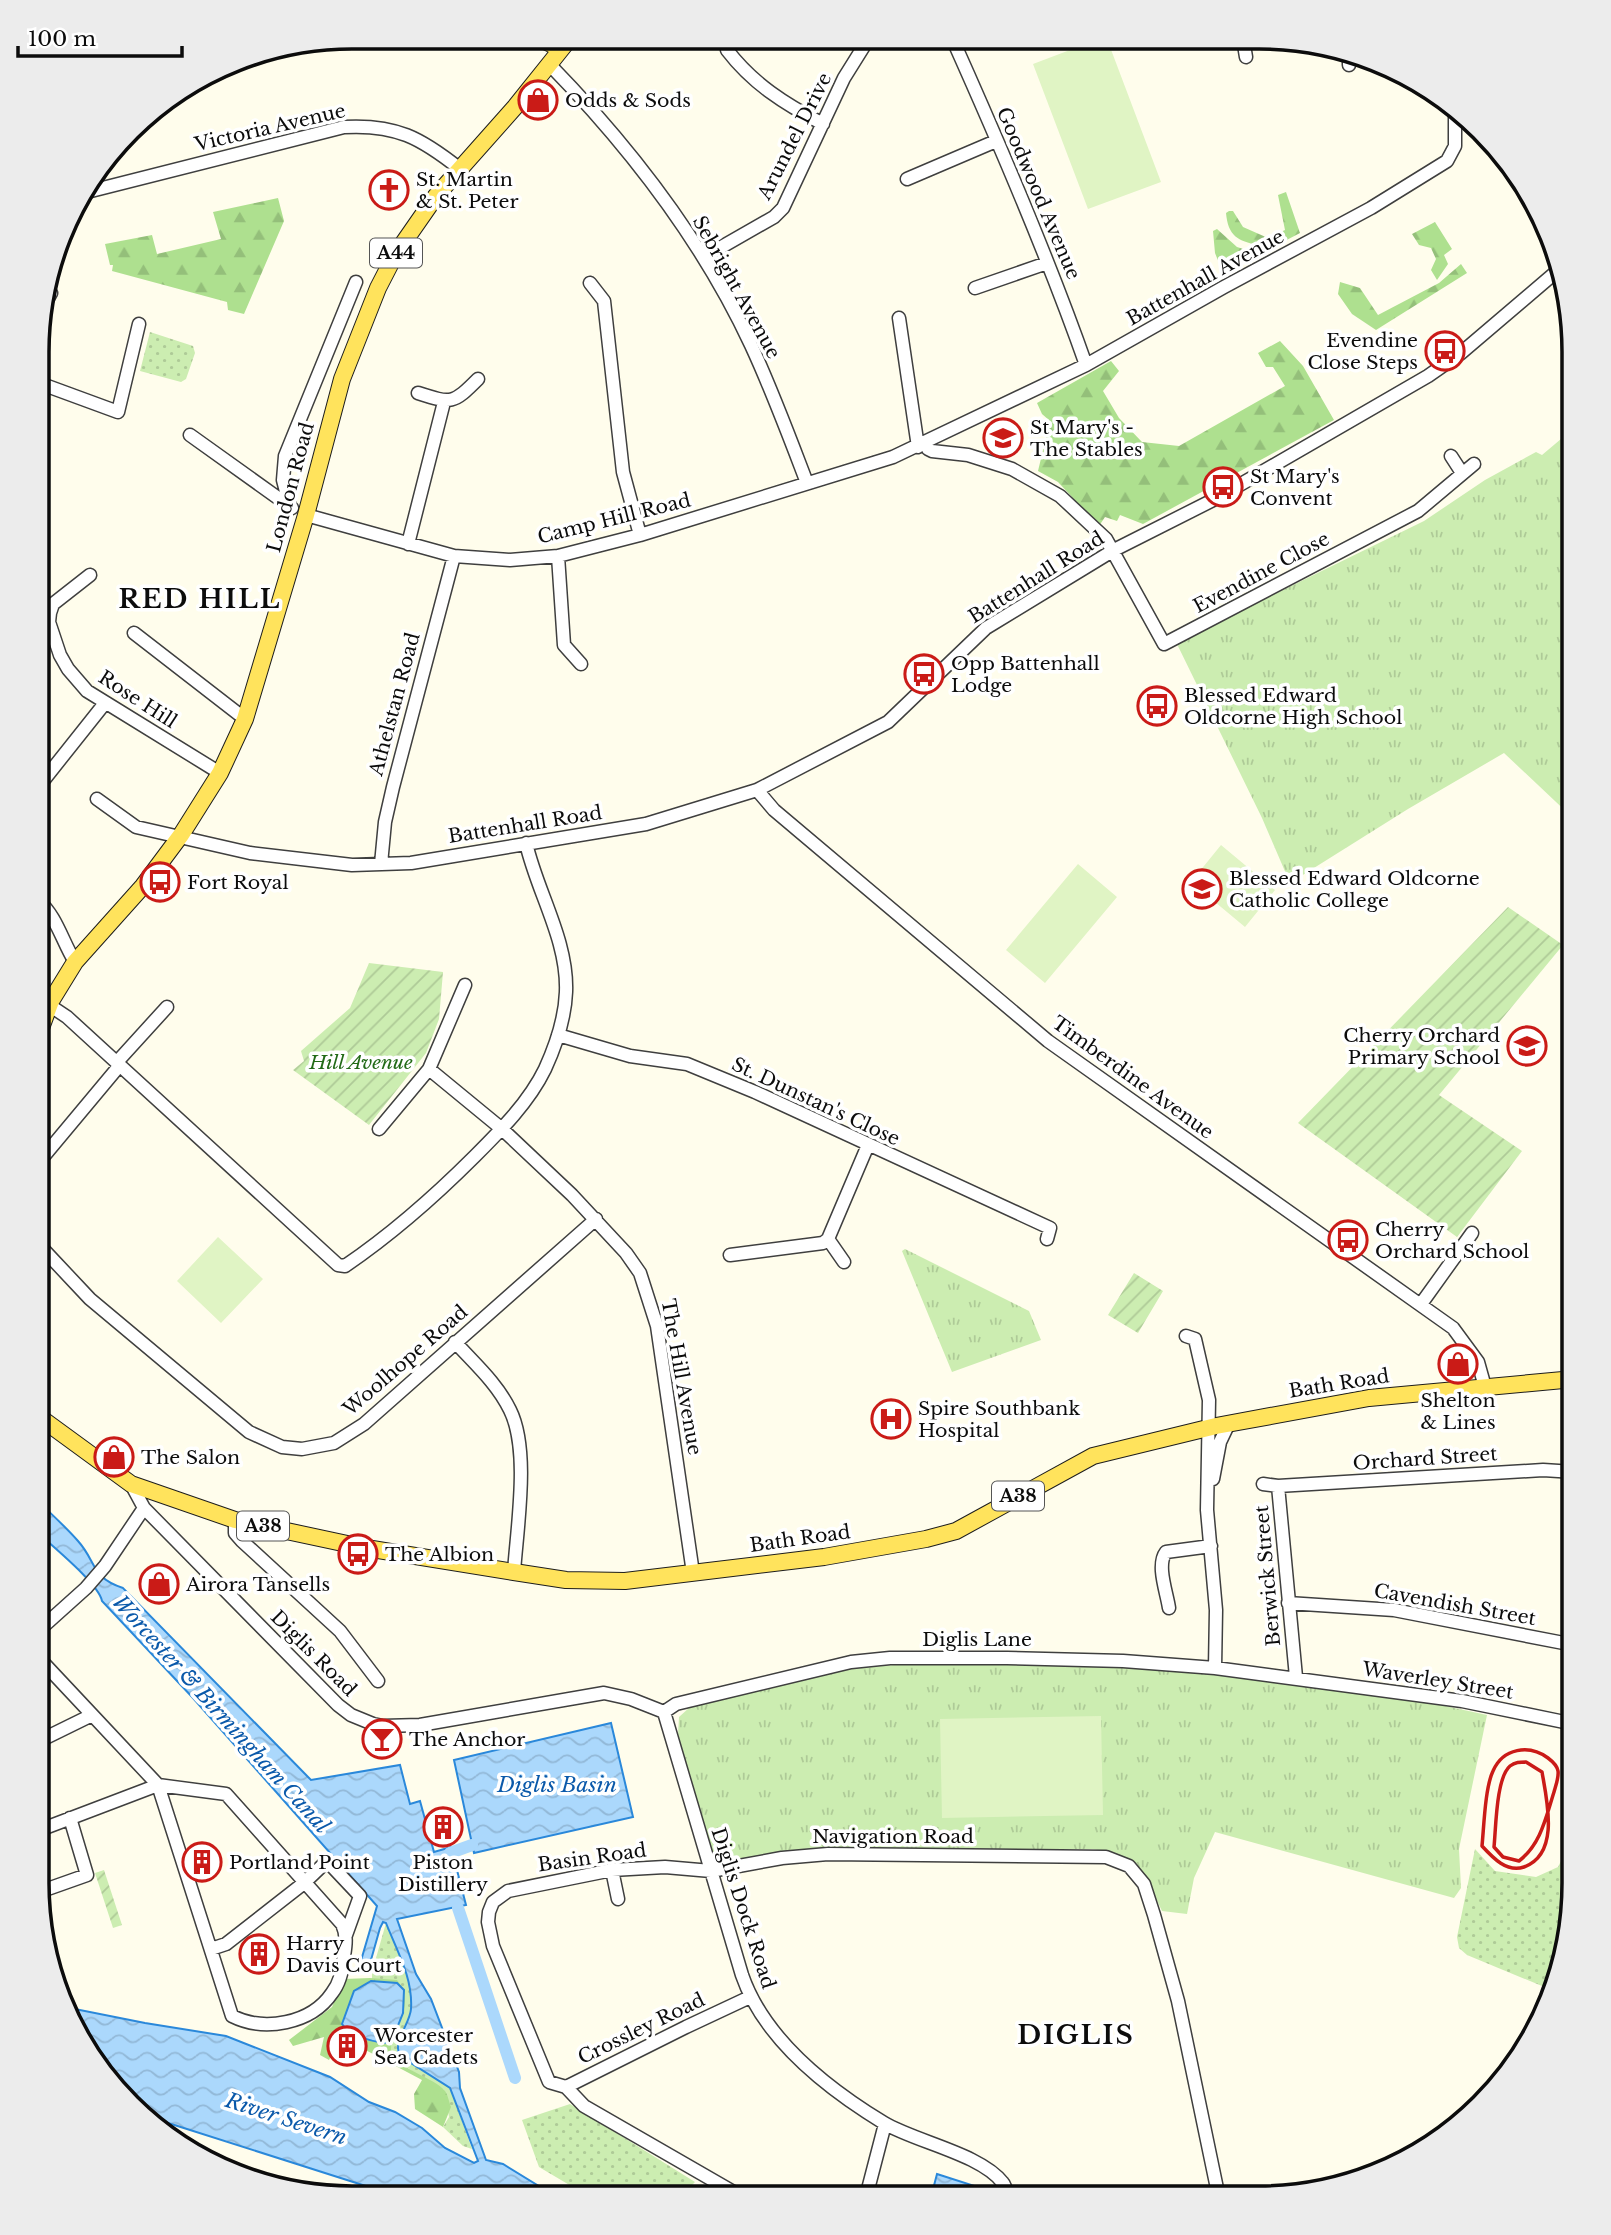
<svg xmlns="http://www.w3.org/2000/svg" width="1611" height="2235" font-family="'Libre Baskerville',serif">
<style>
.grass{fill:url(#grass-dots)}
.forest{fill:url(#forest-firs)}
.park{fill:url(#park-tufts)}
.garden{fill:url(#garden-furrows)}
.pitch{fill:#e0f4c4}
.water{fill:url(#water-waves);stroke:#2a88da;stroke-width:2}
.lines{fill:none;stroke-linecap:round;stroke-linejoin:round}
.canal{stroke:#abd8fc;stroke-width:12}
.minor-casing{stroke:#3f3f3f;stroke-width:15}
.major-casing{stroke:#1d1d1d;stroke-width:18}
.minor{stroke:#fff;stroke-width:12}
.major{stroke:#ffe35c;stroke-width:16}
.rail{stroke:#ca1b17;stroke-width:3.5}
.labels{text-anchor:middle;stroke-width:7;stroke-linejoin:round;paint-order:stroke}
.shield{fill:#fff;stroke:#555;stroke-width:2}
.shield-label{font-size:18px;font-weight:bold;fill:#0c0c0c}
.poi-label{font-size:19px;fill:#0c0c0c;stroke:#fff;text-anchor:start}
.street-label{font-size:19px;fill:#0c0c0c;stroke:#fff}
.park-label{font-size:19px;font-style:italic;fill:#226a17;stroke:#fff}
.water-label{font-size:21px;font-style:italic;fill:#0a59aa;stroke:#fff}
.district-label{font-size:26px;font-weight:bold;letter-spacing:2px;fill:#0c0c0c;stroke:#fff}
.rim{fill:none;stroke:#0c0c0c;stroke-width:3.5}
</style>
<defs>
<pattern id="grass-dots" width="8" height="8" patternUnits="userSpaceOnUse" patternTransform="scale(1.75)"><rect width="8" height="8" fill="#ccedb1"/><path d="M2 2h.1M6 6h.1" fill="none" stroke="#aeca97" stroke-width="1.8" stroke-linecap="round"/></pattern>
<pattern id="forest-firs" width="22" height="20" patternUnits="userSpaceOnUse" patternTransform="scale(1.75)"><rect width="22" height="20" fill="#aee08f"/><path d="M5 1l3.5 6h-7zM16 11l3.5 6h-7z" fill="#94bf7a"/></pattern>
<pattern id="park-tufts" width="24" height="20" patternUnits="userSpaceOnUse" patternTransform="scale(1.75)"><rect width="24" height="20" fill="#ccedb1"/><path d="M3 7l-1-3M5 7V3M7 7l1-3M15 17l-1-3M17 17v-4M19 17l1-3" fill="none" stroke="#aeca97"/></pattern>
<pattern id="garden-furrows" width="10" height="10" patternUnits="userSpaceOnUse" patternTransform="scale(1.75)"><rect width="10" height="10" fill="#ccedb1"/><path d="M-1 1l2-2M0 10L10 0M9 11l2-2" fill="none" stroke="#aeca97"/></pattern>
<pattern id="water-waves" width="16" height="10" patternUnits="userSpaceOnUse" patternTransform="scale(1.75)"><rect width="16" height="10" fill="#abd8fc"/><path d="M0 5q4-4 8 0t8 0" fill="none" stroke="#92b8d7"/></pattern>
</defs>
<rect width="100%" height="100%" fill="#fffdec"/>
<path class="grass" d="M 150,332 L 193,346 L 195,353 L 186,379 L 181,382 L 140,371 Z
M 1574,1812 L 1574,1904 L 1554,1991 L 1467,1955 L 1459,1948 L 1457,1937 L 1475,1849 L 1495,1871 L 1536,1877 L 1558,1867 L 1565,1853 Z
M 386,1923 C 398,1951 417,1983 410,2015 C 408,2028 397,2039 397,2052 L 450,2088 L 472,2149 L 463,2146 L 443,2127 L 449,2117 L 444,2090 C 431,2082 388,2061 391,2044 C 394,2031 402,2020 404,2006 L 372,1981 L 372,1972 Z
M 570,2104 L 695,2182 L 684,2193 L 662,2197 L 588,2196 L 539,2167 L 522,2120 Z"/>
<path class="forest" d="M 1286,192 L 1300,233 L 1264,252 L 1258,245 C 1238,241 1228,236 1226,213 L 1229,211 L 1233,211 L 1243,227 L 1268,238 L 1285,230 L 1278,195 Z
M 278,198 L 284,221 L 244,314 L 228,310 L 227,302 L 112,271 L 113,265 L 110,265 L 105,244 L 152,235 L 157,254 L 221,239 L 213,212 Z
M 1435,222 L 1452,249 L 1444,255 L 1448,264 L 1437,280 L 1431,270 L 1436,259 L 1431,248 L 1419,245 L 1412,234 Z
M 1217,229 L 1237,247 L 1259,254 L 1223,273 L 1215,253 L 1213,231 Z
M 1461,264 L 1467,273 L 1376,330 L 1352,314 L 1338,294 L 1340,282 L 1360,288 L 1378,315 L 1439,283 Z
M 1280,341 L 1303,366 L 1334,420 L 1143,524 L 1120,515 L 1117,521 L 1105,517 L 1099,526 L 1058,482 L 1038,471 L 1050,421 L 1042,414 L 1037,403 L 1111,361 L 1119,371 L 1103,391 L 1119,418 L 1142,442 L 1179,446 L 1285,386 L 1273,367 L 1266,367 L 1258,353 Z
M 370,1978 L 397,1980 C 420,2010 385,2030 392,2052 C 398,2070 434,2077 445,2091 C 448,2095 449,2102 451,2107 L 443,2127 L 415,2109 L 414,2094 L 422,2080 L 341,2037 L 329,2060 L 320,2055 L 324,2037 L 293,2046 L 289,2040 L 332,2007 L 344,1979 Z"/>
<path class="park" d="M 1574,428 L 1574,819 L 1504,753 L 1408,809 L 1290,883 L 1262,818 L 1176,642 L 1424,521 L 1485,480 L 1536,452 L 1542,455 Z
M 905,1249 L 1029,1311 L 1041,1340 L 952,1372 L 902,1251 Z
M 1006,1664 L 1123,1667 L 1206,1673 L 1436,1704 L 1487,1715 L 1459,1849 L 1461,1888 L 1454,1898 L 1215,1832 L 1194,1878 L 1187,1914 L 1162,1911 C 1144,1872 1138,1856 1093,1849 L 841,1849 L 793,1851 L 725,1863 L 715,1859 L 709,1847 L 678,1734 L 679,1717 L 690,1707 L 851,1669 L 894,1665 Z"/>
<path class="garden" d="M 1508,907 L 1563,945 L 1439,1095 L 1522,1151 L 1457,1237 L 1298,1123 Z
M 369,963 L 443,972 L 439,1019 L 426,1053 L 369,1125 L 293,1070 L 304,1061 L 301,1051 L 350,1008 Z
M 1134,1273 L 1163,1291 L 1138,1333 L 1108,1315 Z
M 104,1870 L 122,1925 L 113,1928 L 95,1873 Z"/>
<path class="pitch" d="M 1099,39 L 1107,39 L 1161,182 L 1088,209 L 1033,64 Z
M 1221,845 L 1275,890 L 1245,927 L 1191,882 Z
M 1078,864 L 1117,897 L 1045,983 L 1006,950 Z
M 218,1237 L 263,1279 L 221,1323 L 177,1281 Z
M 1101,1716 L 1103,1815 L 942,1818 L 940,1719 Z"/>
<path class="water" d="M 37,1500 C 51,1514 65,1526 78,1541 C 97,1562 90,1577 123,1588 L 311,1780 L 400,1765 L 410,1804 L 420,1801 L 434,1852 L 451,1847 L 466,1905 L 397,1919 L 416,1974 L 431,1999 L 459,2072 L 460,2088 L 486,2160 L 503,2164 L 555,2196 L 397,2196 L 143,2115 L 115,2091 L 69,2022 L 65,2007 L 145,2023 L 226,2036 L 330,2077 L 369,2102 L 395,2112 L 422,2128 L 445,2148 L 474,2163 L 478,2161 L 450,2088 L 400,2056 C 392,2042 410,2024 411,2009 C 413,1978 397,1951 386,1923 L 383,1922 L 380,1928 L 369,1967 L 360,1964 L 377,1906 L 193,1698 L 102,1601 C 99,1584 52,1546 37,1532 Z
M 611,1723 L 633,1817 L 474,1853 L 454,1760 Z
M 371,1981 L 397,1983 L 404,1990 L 403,2013 L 391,2043 C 376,2043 351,2037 342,2024 L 354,1991 Z
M 937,2174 L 984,2189 L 990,2197 L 931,2197 Z"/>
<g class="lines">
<path class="canal" d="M 450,1853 L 472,1845
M 458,1908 L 515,2078"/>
<g class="minor-casing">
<path id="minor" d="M 952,38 C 1000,145 1047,254 1086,365
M 1243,39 L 1246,57
M 727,50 C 753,84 785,104 823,124
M 549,64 C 630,147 702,240 751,345 C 772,390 789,436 807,483
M 1349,65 L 1349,52
M 907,179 L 996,141
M 79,194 L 344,127 C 396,124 421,138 460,169
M 704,257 L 774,217 L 783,208 L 844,78 L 869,38
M 590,283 L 604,301 L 623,472 L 640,535
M 975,288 L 1047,263
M 39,315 L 51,293
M 899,318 L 918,447
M 39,383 L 118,412 L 139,324
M 418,393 C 452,404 453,404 478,379
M 190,435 L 292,508
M 926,443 L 928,449 L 932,451 L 968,455 L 1012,469 L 1060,496 L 1106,539 L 1164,644 L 1418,511 L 1474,464
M 1451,456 L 1462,473
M 290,507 L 283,480 L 285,456 L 356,282
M 306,515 L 454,556 L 510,560 L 558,556 L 640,535 L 893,457 L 1086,365 L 1224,287 L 1371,208 L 1447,161 L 1455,146 L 1455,106
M 408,544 L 444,402
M 558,556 L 564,645 L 581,664
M 90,575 L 53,604 L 50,613 L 49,622 L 60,655 L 68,669 L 87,691 L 220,773
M 134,633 L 245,719
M 39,786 L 105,703
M 757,790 L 774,810 L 1048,1041 L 1453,1328 L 1478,1362 L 1485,1387
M 97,799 L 136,827 L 250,853 L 352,865 L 411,863 L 646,824 L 757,790 L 888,722 L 986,628 L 1114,550 L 1217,498 L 1428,376 L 1461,353 L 1556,272
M 381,864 L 385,822 L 393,787 L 454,556
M 38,900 C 57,917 62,941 75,962
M 465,985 L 429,1069 L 502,1129 L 572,1195 L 626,1253 L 640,1273 L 657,1326 L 693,1573
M 49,1005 L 67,1017 L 338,1265 L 345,1266 C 392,1234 435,1196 475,1156 C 501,1130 529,1102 545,1069 C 556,1045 565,1018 566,992 C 568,940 537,892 526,843
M 558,1035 L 630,1056 L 687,1064 L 755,1092 L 1050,1228 L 1047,1239
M 117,1062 L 167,1007
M 379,1129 L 429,1069
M 44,1156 L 120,1065
M 828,1239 L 844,1262
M 38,1253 L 43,1249 L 90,1299 L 249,1432 L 282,1447 L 302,1449 L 334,1443 L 364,1424 L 596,1219
M 730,1255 L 823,1243 L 828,1239 L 868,1145
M 1421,1304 L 1472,1233
M 1186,1336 L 1195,1339 L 1209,1400 L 1207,1510 L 1216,1610 L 1215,1668
M 455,1342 C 474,1363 497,1383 510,1410 C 530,1450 517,1527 514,1572
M 1213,1479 L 1220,1442 L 1229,1423
M 131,1484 L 144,1508 L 338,1705 L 351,1715 L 373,1724 L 383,1726 L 420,1725 L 604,1693 L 631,1699 L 664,1712
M 1263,1484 L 1278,1486 L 1296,1677
M 1278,1486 L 1543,1470 L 1574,1472
M 235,1520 L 235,1533 L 242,1541 L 340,1631 L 378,1681
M 1288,1603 L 1394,1610 L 1574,1645
M 1169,1608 C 1167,1593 1156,1565 1166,1552 L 1211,1546
M 37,1632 L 86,1588 L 105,1566 L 144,1508
M 664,1712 L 676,1704 L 851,1662 L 890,1658 L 1007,1658 L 1123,1661 L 1215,1668 L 1462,1701 L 1574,1724
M 664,1712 L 742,1975 C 764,2039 828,2089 884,2123 C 916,2142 981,2154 1003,2183 C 1006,2186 1006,2193 1007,2198
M 37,1742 L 92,1715
M 37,1831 L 158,1785 L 226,1794 L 342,1924 C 347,1935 346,1944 344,1956 C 343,1968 340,1983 332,1993 C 311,2024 264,2032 232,2016 L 158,1785 L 37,1656
M 612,1870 L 618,1899
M 39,1892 L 87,1875 L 70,1818
M 211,1949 L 226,1944 L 304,1883 L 327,1861 L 360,1896 L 346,1935
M 750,1997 L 686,2027 L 566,2087 L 549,2082 L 493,1946 L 488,1922 L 489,1912 L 493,1902 L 508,1891 L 612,1870 L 665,1867 L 711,1871 L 782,1858 L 828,1854 L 1106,1857 L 1129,1866 L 1144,1884 L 1154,1915 L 1178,2001 L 1219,2198
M 566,2087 L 584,2106 L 742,2197
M 866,2197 L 885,2124"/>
</g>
<g class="major-casing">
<path id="major" d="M 537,37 L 561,49
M 38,1036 L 51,1001 L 75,962 L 143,886 L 181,835 L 220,773 L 245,719 L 306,515 L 342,379 L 378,288 L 395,255 L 436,196 L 515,107 L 571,37
M 38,1416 L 131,1484 L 235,1520 L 366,1548 L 514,1572 L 566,1580 L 625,1581 L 824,1557 L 926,1539 L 956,1531 L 1093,1456 L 1216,1426 L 1369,1398 L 1574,1379"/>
</g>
<use href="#minor" class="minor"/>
<use href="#major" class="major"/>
<path class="rail" d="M 1554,1792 C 1546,1817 1541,1844 1519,1861 L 1503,1857 L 1494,1847 C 1496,1828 1496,1778 1510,1766 C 1515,1762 1520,1762 1526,1762 L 1542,1772 C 1547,1801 1560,1854 1524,1867 C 1507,1873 1493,1858 1482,1846 C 1484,1826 1485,1788 1493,1771 C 1503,1748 1529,1744 1548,1758 C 1552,1761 1557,1765 1558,1771 C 1559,1777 1556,1785 1554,1792"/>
</g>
<defs>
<g id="shop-ring" transform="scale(2.0125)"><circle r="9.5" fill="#fff" stroke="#ca1b17" stroke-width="1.5"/><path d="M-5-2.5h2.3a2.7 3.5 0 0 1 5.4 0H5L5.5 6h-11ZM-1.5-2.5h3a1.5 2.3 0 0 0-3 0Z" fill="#ca1b17"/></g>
<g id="church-ring" transform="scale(2.0125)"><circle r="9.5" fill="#fff" stroke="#ca1b17" stroke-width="1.5"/><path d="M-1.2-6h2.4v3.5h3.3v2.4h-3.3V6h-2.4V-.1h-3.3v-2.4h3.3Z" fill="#ca1b17"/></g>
<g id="bus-ring" transform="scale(2.0125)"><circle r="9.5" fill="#fff" stroke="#ca1b17" stroke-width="1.5"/><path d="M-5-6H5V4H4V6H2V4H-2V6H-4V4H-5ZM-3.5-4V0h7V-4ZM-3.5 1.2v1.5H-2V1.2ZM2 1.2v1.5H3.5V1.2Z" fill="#ca1b17"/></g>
<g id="school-ring" transform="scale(2.0125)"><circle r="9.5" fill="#fff" stroke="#ca1b17" stroke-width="1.5"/><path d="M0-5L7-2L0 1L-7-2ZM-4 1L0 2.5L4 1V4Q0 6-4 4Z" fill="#ca1b17"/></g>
<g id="hospital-ring" transform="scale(2.0125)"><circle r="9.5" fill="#fff" stroke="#ca1b17" stroke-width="1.5"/><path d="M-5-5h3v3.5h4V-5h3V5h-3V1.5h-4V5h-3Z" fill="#ca1b17"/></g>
<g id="bar-ring" transform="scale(2.0125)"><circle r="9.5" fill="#fff" stroke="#ca1b17" stroke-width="1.5"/><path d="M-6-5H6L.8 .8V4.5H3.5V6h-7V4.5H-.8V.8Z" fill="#ca1b17"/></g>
<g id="building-ring" transform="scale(2.0125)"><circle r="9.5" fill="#fff" stroke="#ca1b17" stroke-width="1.5"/><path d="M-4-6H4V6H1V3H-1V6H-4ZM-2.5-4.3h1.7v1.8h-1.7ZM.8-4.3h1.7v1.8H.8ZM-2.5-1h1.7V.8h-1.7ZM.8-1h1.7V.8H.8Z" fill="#ca1b17"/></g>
</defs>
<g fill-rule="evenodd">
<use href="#shop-ring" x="538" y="100"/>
<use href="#church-ring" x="389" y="190"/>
<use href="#bus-ring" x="1445" y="351"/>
<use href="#school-ring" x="1003" y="438"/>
<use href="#bus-ring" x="1223" y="487"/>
<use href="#bus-ring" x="924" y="674"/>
<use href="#bus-ring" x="1157" y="706"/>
<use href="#bus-ring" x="160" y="882"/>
<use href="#school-ring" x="1202" y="889"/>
<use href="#school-ring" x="1527" y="1046"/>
<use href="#bus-ring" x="1348" y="1240"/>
<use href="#shop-ring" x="1458" y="1364"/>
<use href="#hospital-ring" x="891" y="1419"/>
<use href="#shop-ring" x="114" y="1457"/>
<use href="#bus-ring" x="358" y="1554"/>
<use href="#shop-ring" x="159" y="1584"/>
<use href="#bar-ring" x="382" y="1739"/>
<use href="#building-ring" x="443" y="1827"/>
<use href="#building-ring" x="202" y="1862"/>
<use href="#building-ring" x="259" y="1954"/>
<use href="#building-ring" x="347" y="2046"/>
</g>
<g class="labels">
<g class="shield">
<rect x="370" y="238.5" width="52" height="29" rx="5"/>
<rect x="992" y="1481.5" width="52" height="29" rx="5"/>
<rect x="237" y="1511.5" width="52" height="29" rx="5"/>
</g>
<g class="shield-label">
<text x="396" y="259">A44</text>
<text x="1018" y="1502">A38</text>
<text x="263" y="1532">A38</text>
</g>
<g class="poi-label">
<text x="565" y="107">Odds &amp; Sods</text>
<text x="416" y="186">St. Martin<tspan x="416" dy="22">&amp; St. Peter</tspan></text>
<text x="1418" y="347" text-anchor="end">Evendine<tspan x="1418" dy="22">Close Steps</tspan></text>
<text x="1030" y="434">St Mary's -<tspan x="1030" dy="22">The Stables</tspan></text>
<text x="1250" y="483">St Mary's<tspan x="1250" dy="22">Convent</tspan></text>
<text x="951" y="670">Opp Battenhall<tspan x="951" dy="22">Lodge</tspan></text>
<text x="1184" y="702">Blessed Edward<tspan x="1184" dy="22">Oldcorne High School</tspan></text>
<text x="1229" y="885">Blessed Edward Oldcorne<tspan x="1229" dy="22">Catholic College</tspan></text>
<text x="187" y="889">Fort Royal</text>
<text x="1500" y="1042" text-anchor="end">Cherry Orchard<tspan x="1500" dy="22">Primary School</tspan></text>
<text x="1375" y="1236">Cherry<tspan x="1375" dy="22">Orchard School</tspan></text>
<text x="1458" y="1407" text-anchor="middle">Shelton<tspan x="1458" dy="22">&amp; Lines</tspan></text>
<text x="918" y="1415">Spire Southbank<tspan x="918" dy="22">Hospital</tspan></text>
<text x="141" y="1464">The Salon</text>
<text x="385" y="1561">The Albion</text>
<text x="186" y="1591">Airora Tansells</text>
<text x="409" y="1746">The Anchor</text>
<text x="229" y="1869">Portland Point</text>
<text x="443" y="1869" text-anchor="middle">Piston<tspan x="443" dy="22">Distillery</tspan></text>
<text x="286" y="1950">Harry<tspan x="286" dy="22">Davis Court</tspan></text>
<text x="374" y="2042">Worcester<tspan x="374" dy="22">Sea Cadets</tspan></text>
</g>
<g class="street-label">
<text transform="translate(270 127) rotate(-13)" y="7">Victoria Avenue</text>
<text transform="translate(794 136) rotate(-63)" y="7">Arundel Drive</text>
<text transform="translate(1039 193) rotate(67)" y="7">Goodwood Avenue</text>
<text transform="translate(1205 277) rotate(-29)" y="7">Battenhall Avenue</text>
<text transform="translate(737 287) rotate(61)" y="7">Sebright Avenue</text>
<text transform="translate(290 487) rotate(-75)" y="7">London Road</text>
<text transform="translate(614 518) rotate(-14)" y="7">Camp Hill Road</text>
<text transform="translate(1261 572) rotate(-28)" y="7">Evendine Close</text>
<text transform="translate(1036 577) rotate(-32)" y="7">Battenhall Road</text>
<text transform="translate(138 699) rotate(33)" y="7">Rose Hill</text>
<text transform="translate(394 704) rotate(-75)" y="7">Athelstan Road</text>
<text transform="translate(525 824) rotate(-9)" y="7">Battenhall Road</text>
<text transform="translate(1133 1077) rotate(36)" y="7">Timberdine Avenue</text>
<text transform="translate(816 1101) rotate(25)" y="7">St. Dunstan's Close</text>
<text transform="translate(405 1360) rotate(-41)" y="7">Woolhope Road</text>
<text transform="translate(682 1377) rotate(80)" y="7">The Hill Avenue</text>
<text transform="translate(1339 1383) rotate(-9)" y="7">Bath Road</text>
<text transform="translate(1425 1458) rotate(-4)" y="7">Orchard Street</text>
<text transform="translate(800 1538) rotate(-8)" y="7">Bath Road</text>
<text transform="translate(1267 1576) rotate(-95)" y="7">Berwick Street</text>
<text transform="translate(1455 1604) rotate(10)" y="7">Cavendish Street</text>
<text x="977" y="1646">Diglis Lane</text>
<text transform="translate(314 1653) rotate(45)" y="7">Diglis Road</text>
<text transform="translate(1438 1680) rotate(9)" y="7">Waverley Street</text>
<text x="893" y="1843">Navigation Road</text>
<text transform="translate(592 1857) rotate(-8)" y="7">Basin Road</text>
<text transform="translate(744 1908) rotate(72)" y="7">Diglis Dock Road</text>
<text transform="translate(641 2028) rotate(-26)" y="7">Crossley Road</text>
</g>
<g class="park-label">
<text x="361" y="1069">Hill Avenue</text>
</g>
<g class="water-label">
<text transform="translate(221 1714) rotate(48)" y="7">Worcester &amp; Birmingham Canal</text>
<text x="557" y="1792">Diglis Basin</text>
<text transform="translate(286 2119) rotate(18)" y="7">River Severn</text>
</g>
<g class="district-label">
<text x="200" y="608">RED HILL</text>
<text x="1076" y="2044">DIGLIS</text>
</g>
</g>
<path d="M0 0H1611V2235H0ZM352 49H1259A303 303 0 0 1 1562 352V1883A303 303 0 0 1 1259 2186H352A303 303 0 0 1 49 1883V352A303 303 0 0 1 352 49Z" fill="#ececec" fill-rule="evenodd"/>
<path class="rim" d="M352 49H1259A303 303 0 0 1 1562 352V1883A303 303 0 0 1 1259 2186H352A303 303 0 0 1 49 1883V352A303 303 0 0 1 352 49Z"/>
<path d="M18 46v10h164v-10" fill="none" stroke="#0c0c0c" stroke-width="3.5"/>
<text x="28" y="46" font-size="21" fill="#0c0c0c" stroke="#ffffff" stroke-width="5" paint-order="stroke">100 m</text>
</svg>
